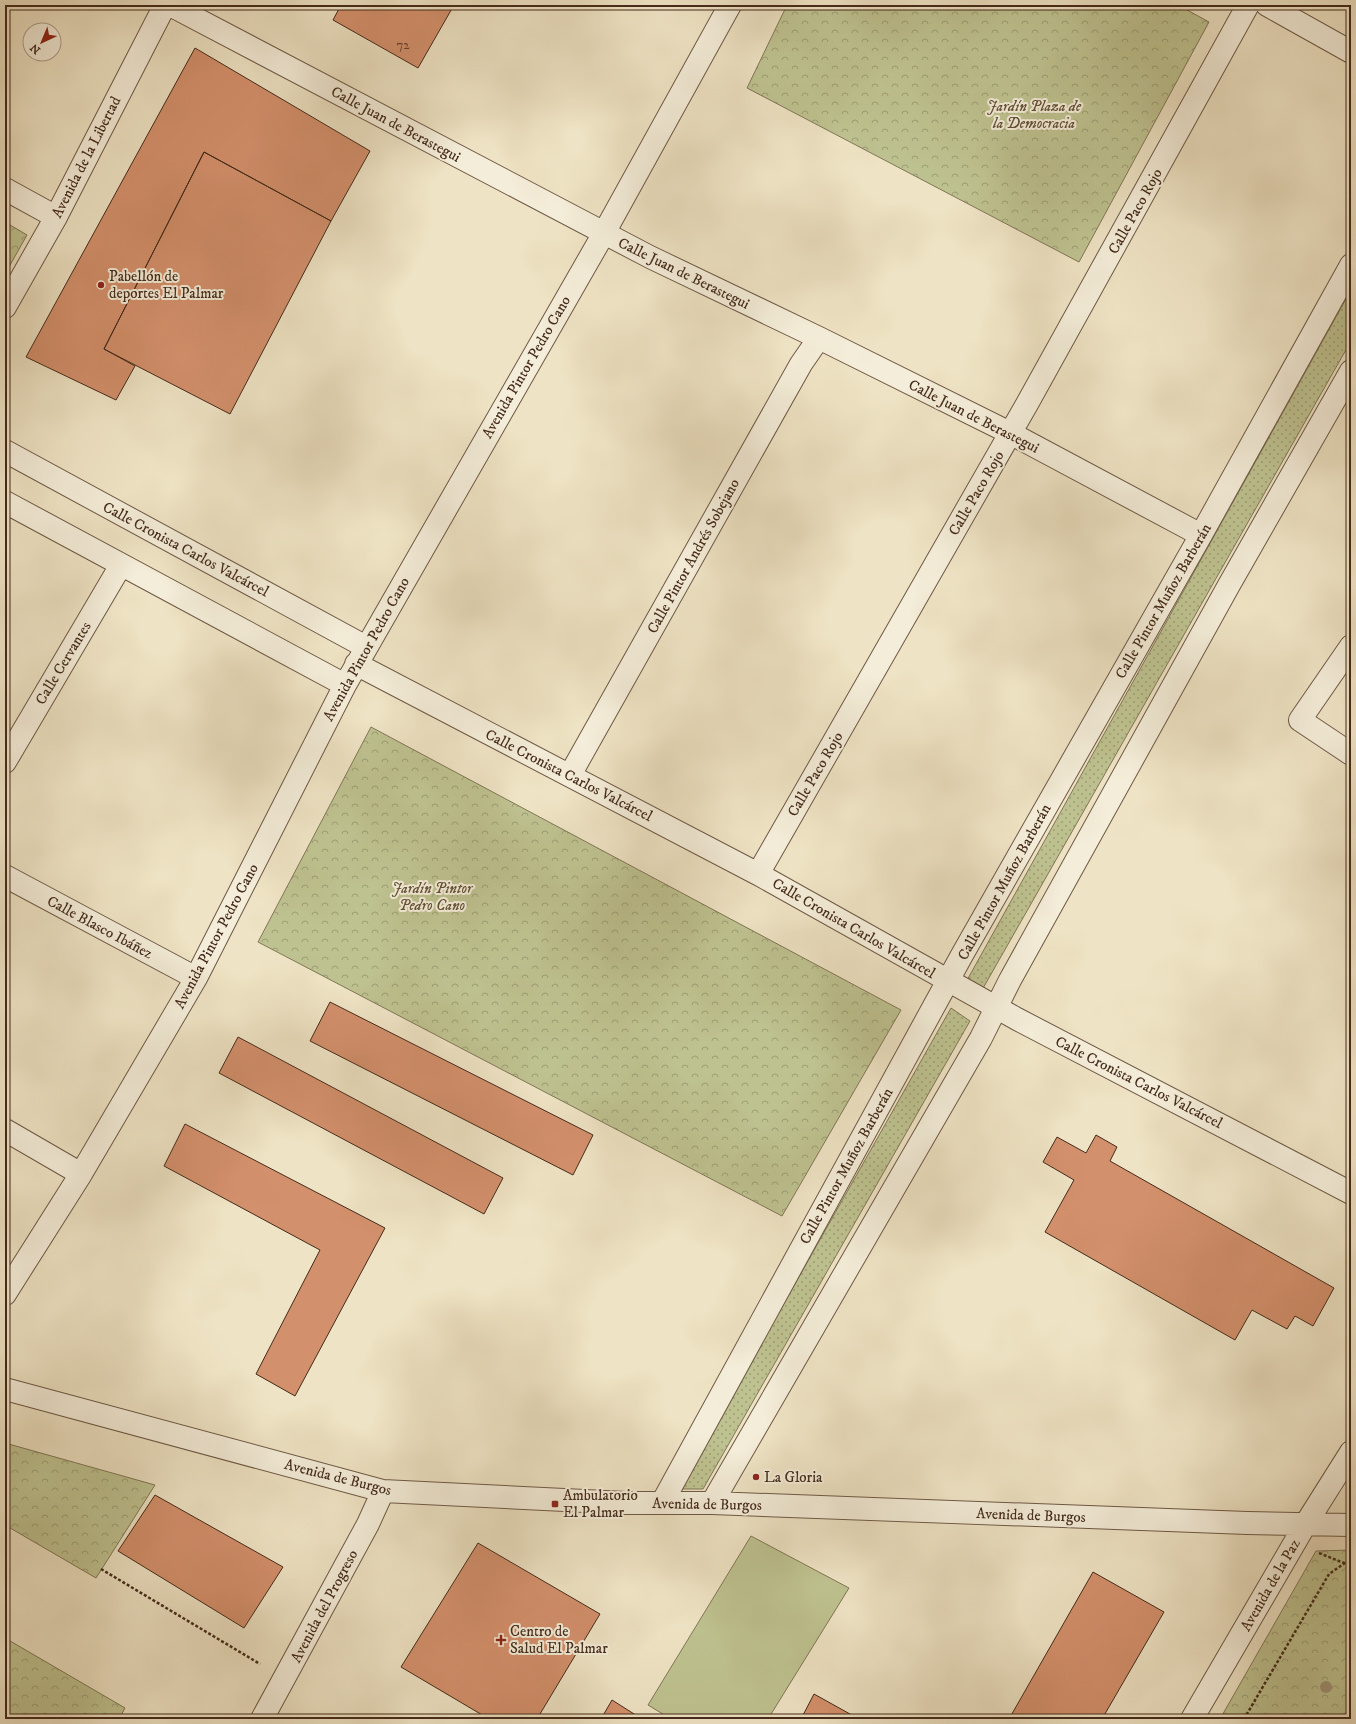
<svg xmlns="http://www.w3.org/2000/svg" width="1356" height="1724" font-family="'IM FELL DW Pica',serif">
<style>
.grass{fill:url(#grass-dots);stroke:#817656}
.forest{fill:url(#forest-crowns);stroke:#817656}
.garden{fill:#bec290;stroke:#817656}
.building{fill:#d3906c;stroke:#442b1b}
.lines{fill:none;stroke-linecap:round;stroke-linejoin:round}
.street-casing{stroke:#6e5945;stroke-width:24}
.path{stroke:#442b1b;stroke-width:2.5;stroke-dasharray:3 2;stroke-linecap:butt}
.street{stroke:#f4edd9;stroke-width:22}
.tree{fill:#a19377}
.poi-dot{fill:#8f2418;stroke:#f4edd9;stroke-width:1.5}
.labels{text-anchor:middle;stroke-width:4;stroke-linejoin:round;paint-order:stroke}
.number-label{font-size:13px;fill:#68442f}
.park-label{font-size:15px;font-style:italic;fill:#625138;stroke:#f4edd9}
.street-label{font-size:15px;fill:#442b1b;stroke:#f4edd9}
.poi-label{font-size:15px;fill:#442b1b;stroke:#f4edd9;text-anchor:start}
</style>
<defs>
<pattern id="grass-dots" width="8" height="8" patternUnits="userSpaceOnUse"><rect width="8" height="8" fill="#bec290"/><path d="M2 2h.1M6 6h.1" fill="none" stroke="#9c9e75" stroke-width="1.8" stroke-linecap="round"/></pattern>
<pattern id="forest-crowns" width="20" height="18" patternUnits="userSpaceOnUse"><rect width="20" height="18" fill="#bec290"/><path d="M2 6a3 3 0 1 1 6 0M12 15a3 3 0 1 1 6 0" fill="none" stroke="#9c9e75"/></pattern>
</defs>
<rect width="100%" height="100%" fill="#eee3c4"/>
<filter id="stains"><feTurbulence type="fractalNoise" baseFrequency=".005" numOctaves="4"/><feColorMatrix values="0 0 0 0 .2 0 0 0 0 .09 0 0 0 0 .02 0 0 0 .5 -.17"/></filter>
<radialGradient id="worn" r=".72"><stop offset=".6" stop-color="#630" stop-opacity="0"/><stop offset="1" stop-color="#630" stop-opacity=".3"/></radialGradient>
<path class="grass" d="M 1351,290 L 1351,341 L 982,990 L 966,982 Z
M 951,1008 L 970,1021 L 703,1489 L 679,1489 Z"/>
<path class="forest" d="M 787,5 L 1178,5 L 1209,22 L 1079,262 L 747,88 Z
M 5,222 L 27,235 L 5,274 Z
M 371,727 L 901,1010 L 782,1216 L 258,942 Z
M 5,1443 L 155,1485 L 96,1578 L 5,1525 Z
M 1351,1550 L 1351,1719 L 1220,1719 L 1316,1551 Z
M 5,1638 L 125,1708 L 119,1719 L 5,1719 Z"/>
<path class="garden" d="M 751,1536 L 849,1588 L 768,1719 L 671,1719 L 648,1705 Z"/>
<path class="building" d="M 341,5 L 454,5 L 418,68 L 333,20 Z
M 195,48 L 370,151 L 331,221 L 204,152 L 104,349 L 135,366 L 116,400 L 26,357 Z
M 204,152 L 331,221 L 230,414 L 104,349 Z
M 330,1002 L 593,1135 L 573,1175 L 310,1041 Z
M 238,1037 L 503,1178 L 484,1214 L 219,1073 Z
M 185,1124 L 385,1228 L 295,1396 L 256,1374 L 320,1250 L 164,1166 Z
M 1096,1135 L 1117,1147 L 1110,1161 L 1334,1288 L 1313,1326 L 1295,1316 L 1287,1329 L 1252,1310 L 1235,1340 L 1045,1232 L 1074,1180 L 1043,1162 L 1057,1137 L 1086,1153 Z
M 155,1495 L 283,1567 L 244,1628 L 118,1551 Z
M 478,1543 L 600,1614 L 537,1719 L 489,1719 L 401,1667 Z
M 1093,1572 L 1164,1612 L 1102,1719 L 1009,1719 Z
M 814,1694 L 859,1719 L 801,1719 Z
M 612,1700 L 642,1719 L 601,1719 Z"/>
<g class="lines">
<g class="street-casing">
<path id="street" d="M 170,5 L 650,257 L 819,338 L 1010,433 L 1201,535
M 1267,5 L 1351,52
M 5,189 L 56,217
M 5,307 L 56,217 L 165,5
M 5,451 L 366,647
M 5,502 L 345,685
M 1351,646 L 1300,720 L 1351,754
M 356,664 L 758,874 L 1017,1019 L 1351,1193
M 5,762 L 121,565
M 570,775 L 801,364 L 819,338
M 758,874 L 1027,404 L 1248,5
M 5,876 L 196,978
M 5,1130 L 81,1174
M 5,1294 L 81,1174 L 196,978 L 345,685 L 604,233 L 730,5
M 5,1389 L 383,1491 L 626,1503 L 712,1503 L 1247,1523 L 1351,1525
M 662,1503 L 962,955 L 1201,535 L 1351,265
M 712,1503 L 981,1038 L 1010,980 L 1229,585 L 1351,371
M 262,1719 L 368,1524 L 383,1491
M 1192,1719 L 1305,1525 L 1351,1452"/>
</g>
<path class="path" d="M 1319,1553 L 1344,1563
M 101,1569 L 260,1664
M 1244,1719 L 1329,1574 L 1345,1563 L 1351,1563"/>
<use href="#street" class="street"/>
</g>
<circle class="tree" cx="1326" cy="1687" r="6"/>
<g class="poi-dot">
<circle cx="101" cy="285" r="4"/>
<circle cx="756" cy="1477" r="4"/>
<rect x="551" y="1500" width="8" height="8" rx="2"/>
<path d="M499 1634h4v4h4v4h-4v4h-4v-4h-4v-4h4z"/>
</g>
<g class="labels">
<g class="number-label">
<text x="403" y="49">72</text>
</g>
<g class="park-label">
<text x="1034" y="111">Jardín Plaza de<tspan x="1034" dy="17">la Democracia</tspan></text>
<text x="432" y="893">Jardín Pintor<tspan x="432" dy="17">Pedro Cano</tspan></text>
</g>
<g class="street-label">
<text transform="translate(396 124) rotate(28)" y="5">Calle Juan de Berastegui</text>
<text transform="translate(86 157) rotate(-63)" y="5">Avenida de la Libertad</text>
<text transform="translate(1135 211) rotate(-61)" y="5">Calle Paco Rojo</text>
<text transform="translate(684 273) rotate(26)" y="5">Calle Juan de Berastegui</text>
<text transform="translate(526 367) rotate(-60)" y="5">Avenida Pintor Pedro Cano</text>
<text transform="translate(974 416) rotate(27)" y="5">Calle Juan de Berastegui</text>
<text transform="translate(976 493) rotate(-60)" y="5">Calle Paco Rojo</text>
<text transform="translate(186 549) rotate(28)" y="5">Calle Cronista Carlos Valcárcel</text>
<text transform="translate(693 556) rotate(-61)" y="5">Calle Pintor Andrés Sobejano</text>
<text transform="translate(1163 601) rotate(-60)" y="5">Calle Pintor Muñoz Barberán</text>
<text transform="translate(366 649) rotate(-61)" y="5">Avenida Pintor Pedro Cano</text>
<text transform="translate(63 663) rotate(-59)" y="5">Calle Cervantes</text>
<text transform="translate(815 774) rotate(-60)" y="5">Calle Paco Rojo</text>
<text transform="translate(569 775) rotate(27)" y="5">Calle Cronista Carlos Valcárcel</text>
<text transform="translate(1004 882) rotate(-61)" y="5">Calle Pintor Muñoz Barberán</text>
<text transform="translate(100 927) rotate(28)" y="5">Calle Blasco Ibáñez</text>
<text transform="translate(854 928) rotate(30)" y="5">Calle Cronista Carlos Valcárcel</text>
<text transform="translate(216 936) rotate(-62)" y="5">Avenida Pintor Pedro Cano</text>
<text transform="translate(1139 1082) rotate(27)" y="5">Calle Cronista Carlos Valcárcel</text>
<text transform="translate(846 1166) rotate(-61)" y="5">Calle Pintor Muñoz Barberán</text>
<text transform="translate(338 1477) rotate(14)" y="5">Avenida de Burgos</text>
<text transform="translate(707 1504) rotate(1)" y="5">Avenida de Burgos</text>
<text transform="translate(1031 1515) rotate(2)" y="5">Avenida de Burgos</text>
<text transform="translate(1270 1585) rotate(-60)" y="5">Avenida de la Paz</text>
<text transform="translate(324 1606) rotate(-62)" y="5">Avenida del Progreso</text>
</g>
<g class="poi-label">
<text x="109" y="281">Pabellón de<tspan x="109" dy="17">deportes El Palmar</tspan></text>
<text x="764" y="1482">La Gloria</text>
<text x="563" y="1500">Ambulatorio<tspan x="563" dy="17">El Palmar</tspan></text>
<text x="510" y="1636">Centro de<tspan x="510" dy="17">Salud El Palmar</tspan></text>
</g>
</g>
<rect width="1356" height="1724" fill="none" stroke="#eee3c4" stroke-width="20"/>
<rect x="6" y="6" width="1344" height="1712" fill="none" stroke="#442b1b" stroke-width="2"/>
<rect x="10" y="10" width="1336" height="1704" fill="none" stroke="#442b1b"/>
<g transform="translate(42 42) rotate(224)"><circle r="19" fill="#f4edd9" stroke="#ae9f8d"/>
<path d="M0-3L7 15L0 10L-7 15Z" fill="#8f2418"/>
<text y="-6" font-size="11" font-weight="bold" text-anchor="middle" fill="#442b1b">N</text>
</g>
<rect width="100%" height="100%" filter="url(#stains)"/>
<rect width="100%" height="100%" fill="url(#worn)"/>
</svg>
